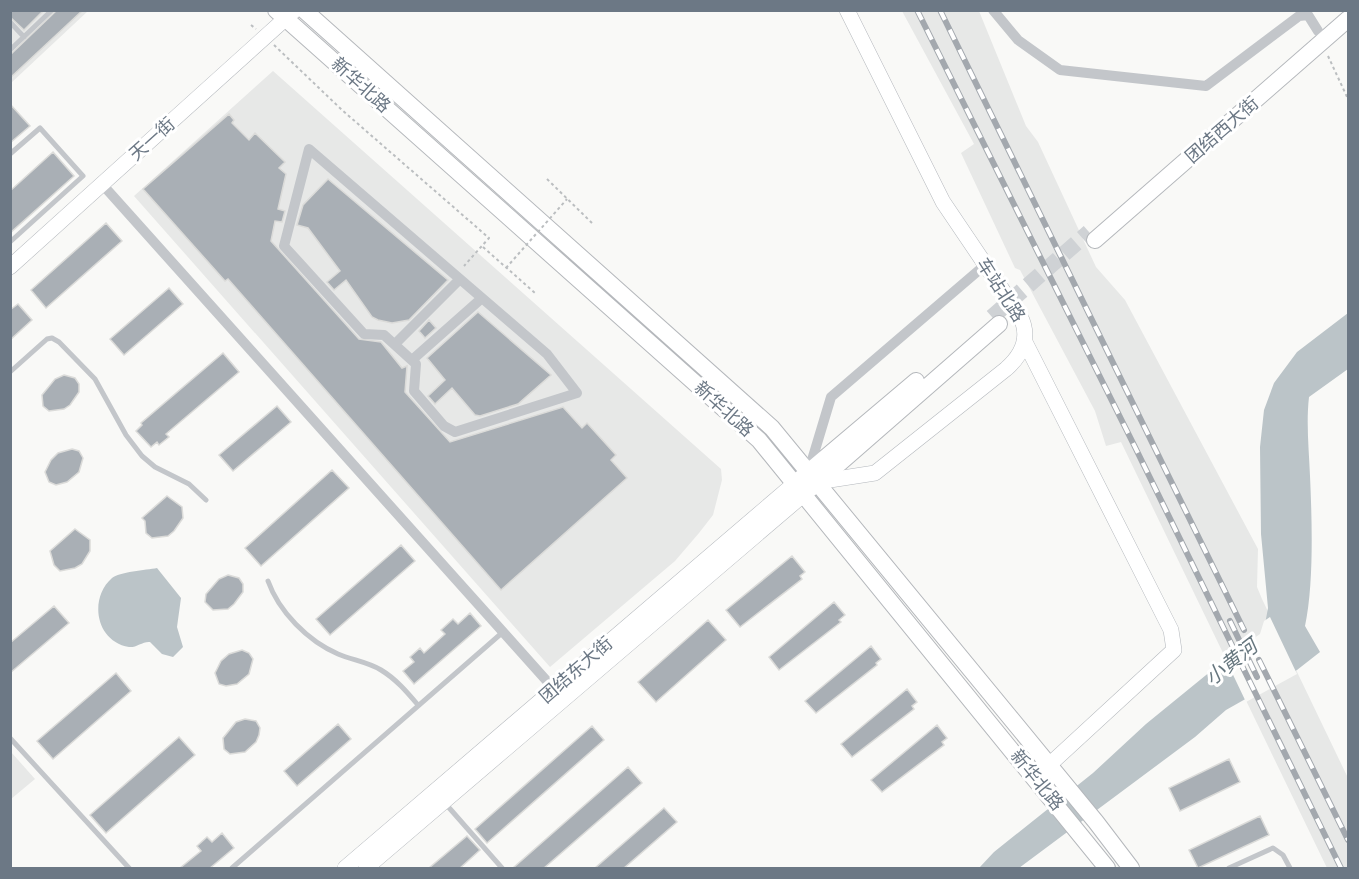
<svg xmlns="http://www.w3.org/2000/svg" width="1359" height="879" font-family="Poppins,'Noto Sans SC',sans-serif">
<style>
.built{fill:#e7e8e7}
.water{fill:#bbc4c8}
.pier{fill:#f9f9f7}
.building{fill:#a9afb5;stroke:#dbdbd9;stroke-width:1.5}
.lines{fill:none;stroke-linecap:round;stroke-linejoin:round}
.primary-tunnel{stroke:#cfd2d5;stroke-width:16;stroke-dasharray:16 8;stroke-linecap:butt}
.secondary-casing{stroke:#b4b8bd;stroke-width:16}
.primary-casing{stroke:#b5b8bc;stroke-width:18}
.path{stroke:#bbbec0;stroke-width:2;stroke-dasharray:3 3;stroke-linecap:butt}
.lane{stroke:#c3c6ca;stroke-width:5}
.street{stroke:#c3c6ca;stroke-width:10}
.secondary{stroke:#fff;stroke-width:15}
.primary{stroke:#fff;stroke-width:16}
.rail-casing{stroke:#a3a8ae;stroke-width:6}
.rail{stroke:#fff;stroke-width:4;stroke-dasharray:11;stroke-linecap:butt}
.path-bridge{stroke:#bbbec0;stroke-width:2;stroke-dasharray:3 3;stroke-linecap:butt}
.labels{text-anchor:middle;stroke-width:6;stroke-linejoin:round;paint-order:stroke}
.street-label{font-size:18px;fill:#6c7885;stroke:#fff}
.water-label{font-size:20px;font-style:italic;fill:#67777f;stroke:#fff}
</style>
<rect width="100%" height="100%" fill="#f9f9f7"/>
<path class="built" d="M 11,11 L 88,11 L 11,83 Z
M 902,11 L 979,11 L 1026,126 L 1038,142 L 1096,267 L 1125,300 L 1258,549 L 1257,587 L 1262,599 L 1348,778 L 1348,868 L 1327,868 L 1121,442 L 1106,446 L 1095,411 L 1020,270 L 1015,268 L 961,153 L 974,144 Z
M 273,71 L 721,469 L 722,480 L 713,515 L 699,533 L 675,561 L 550,667 L 134,196 Z
M 11,752 L 35,779 L 11,799 Z"/>
<path class="water" d="M 1348,313 L 1348,369 L 1309,397 C 1306,423 1309,450 1310,476 C 1312,520 1314,584 1305,626 L 1320,652 L 1297,670 L 1226,710 L 1195,737 L 1019,868 L 979,868 L 994,852 L 1093,773 L 1146,724 L 1211,671 L 1263,635 L 1268,608 L 1261,534 L 1260,447 L 1264,410 L 1274,383 L 1297,352 Z
M 157,568 L 181,598 L 177,627 L 183,647 L 173,657 L 162,654 L 150,642 C 143,641 136,648 129,647 C 95,641 89,598 112,578 C 119,572 146,570 157,568 Z"/>
<path class="pier" d="M 1270,617 L 1297,674 L 1246,702 L 1225,658 L 1260,634 L 1264,621 Z"/>
<path class="building" d="M 10,10 L 44,10 L 24,30 L 10,17 Z
M 57,10 L 83,10 L 10,78 L 10,55 Z
M 10,104 L 30,126 L 10,143 Z
M 229,114 L 234,120 L 232,123 L 249,140 L 255,133 L 285,162 L 279,168 L 286,174 L 278,209 L 285,211 L 282,222 L 275,221 L 271,241 L 359,339 L 381,342 L 402,368 L 407,366 L 405,392 L 450,442 L 563,407 L 582,428 L 587,423 L 616,455 L 611,460 L 627,478 L 501,590 L 228,279 L 225,281 L 143,189 Z
M 53,152 L 74,176 L 10,233 L 10,191 Z
M 328,179 L 448,280 L 409,320 L 392,323 L 378,320 L 372,317 L 346,280 L 334,290 L 327,282 L 340,271 L 308,228 L 297,225 L 303,205 Z
M 106,223 L 122,241 L 46,308 L 31,290 Z
M 169,288 L 183,304 L 124,355 L 110,339 Z
M 18,304 L 32,320 L 10,340 L 10,310 Z
M 478,312 L 551,375 L 518,404 L 480,416 L 475,415 L 452,388 L 435,404 L 428,396 L 445,380 L 427,358 Z
M 429,320 L 436,328 L 425,338 L 419,331 Z
M 223,353 L 239,372 L 166,434 L 169,437 L 159,445 L 157,442 L 151,447 L 136,431 L 142,425 L 141,423 Z
M 64,375 L 75,378 L 79,384 L 79,392 L 70,405 L 64,409 L 49,411 L 43,406 L 42,395 L 55,379 Z
M 277,406 L 291,422 L 233,471 L 219,455 Z
M 72,449 L 79,451 L 83,458 L 79,472 L 67,482 L 56,485 L 49,482 L 45,472 L 51,460 L 58,453 Z
M 332,470 L 349,488 L 261,566 L 245,548 Z
M 167,496 L 182,507 L 183,518 L 174,531 L 168,536 L 152,538 L 146,533 L 145,521 L 142,518 Z
M 75,529 L 90,540 L 90,551 L 82,564 L 75,568 L 60,571 L 54,565 L 50,551 Z
M 401,545 L 415,561 L 330,635 L 316,619 Z
M 792,556 L 805,572 L 800,576 L 802,579 L 740,627 L 726,610 Z
M 228,575 L 239,578 L 243,584 L 243,592 L 234,604 L 228,609 L 213,610 L 205,602 L 206,594 L 219,579 Z
M 834,602 L 845,615 L 839,620 L 841,622 L 779,670 L 769,657 Z
M 54,606 L 69,623 L 10,673 L 10,643 Z
M 470,613 L 481,626 L 414,684 L 403,671 L 414,662 L 410,657 L 420,648 L 424,653 L 445,634 L 441,630 L 453,619 L 458,624 Z
M 708,620 L 726,640 L 656,702 L 638,682 Z
M 871,646 L 881,659 L 876,663 L 877,665 L 816,713 L 805,701 Z
M 242,650 L 249,653 L 253,659 L 249,674 L 237,684 L 226,686 L 219,684 L 215,673 L 221,661 L 229,654 Z
M 116,673 L 131,691 L 53,759 L 37,741 Z
M 907,689 L 917,702 L 912,706 L 914,709 L 852,757 L 841,744 Z
M 245,719 L 256,721 L 260,728 L 259,735 L 256,742 L 245,752 L 230,754 L 224,749 L 223,738 L 236,722 Z
M 338,724 L 351,739 L 297,786 L 284,771 Z
M 937,725 L 947,738 L 942,742 L 944,745 L 882,792 L 871,780 Z
M 592,726 L 604,740 L 487,843 L 475,829 Z
M 179,737 L 195,755 L 106,833 L 90,815 Z
M 1229,759 L 1240,782 L 1180,811 L 1169,788 Z
M 628,767 L 642,783 L 544,868 L 513,868 Z
M 664,808 L 677,822 L 624,868 L 595,868 Z
M 1260,816 L 1269,835 L 1198,868 L 1189,850 Z
M 222,833 L 234,848 L 210,868 L 180,868 L 201,851 L 197,846 L 207,837 L 212,842 Z
M 467,836 L 480,850 L 460,868 L 429,868 Z"/>
<g class="lines">
<path class="primary-tunnel" d="M 992,317 L 1089,232"/>
<g class="secondary-casing">
<path id="secondary" d="M 10,267 L 295,10
M 1025,342 L 1171,630 L 1174,650 L 1035,778
M 817,482 L 875,473 L 1006,369 C 1022,355 1031,337 1020,316 L 943,202 L 847,10
M 345,868 L 794,484
M 366,868 L 803,495"/>
</g>
<g class="primary-casing">
<path id="primary" d="M 276,10 L 759,440 L 1107,868
M 304,10 L 772,428 L 1096,822 L 1131,868
M 1095,240 L 1348,19
M 800,479 L 916,381
M 810,489 L 999,324"/>
</g>
<path class="path" d="M 251,25 L 256,29
M 274,45 L 342,110 L 489,238 L 464,266
M 1328,56 L 1348,99
M 547,179 L 592,223
M 483,247 L 535,293"/>
<path class="lane" d="M 10,22 L 24,37
M 10,50 L 52,10
M 10,154 L 40,128 L 83,176 L 10,242
M 10,372 L 47,339 L 52,338 L 59,342 L 95,379 L 126,435 L 142,456 L 155,467 L 189,484 L 206,500
M 268,581 C 279,612 308,641 338,654 C 352,660 368,662 381,670 C 396,679 407,692 418,705
M 10,738 L 129,868
M 444,802 L 502,868
M 232,868 L 503,632
M 1229,868 L 1273,848 L 1283,855 L 1290,868"/>
<path class="street" d="M 993,10 L 1018,40 L 1060,70 L 1206,86 L 1299,16 L 1308,15 L 1318,31
M 309,149 L 547,354 L 577,393 L 455,432 L 444,426 L 414,391 L 416,364 L 384,335 L 364,334 L 284,246 Z
M 102,184 L 554,689
M 395,344 L 460,279
M 412,360 L 482,298
M 809,470 L 831,397 L 985,265"/>
<use href="#secondary" class="secondary"/>
<use href="#primary" class="primary"/>
<g class="rail-casing">
<path id="rail" d="M 917,10 L 1133,443 L 1341,868
M 940,10 L 1244,630
M 1230,621 L 1257,677
M 1259,660 L 1348,840"/>
</g>
<use href="#rail" class="rail"/>
<path class="path-bridge" d="M 506,268 L 567,199"/>
</g>
<g class="labels">
<g class="street-label">
<text transform="translate(361 85) rotate(42)" y="6">新华北路</text>
<text transform="translate(1222 130) rotate(-41)" y="6">团结西大街</text>
<text transform="translate(152 139) rotate(-42)" y="6">天一街</text>
<text transform="translate(1001 290) rotate(57)" y="6">车站北路</text>
<text transform="translate(724 409) rotate(42)" y="6">新华北路</text>
<text transform="translate(576 670) rotate(-41)" y="6">团结东大街</text>
<text transform="translate(1037 780) rotate(51)" y="6">新华北路</text>
</g>
<g class="water-label">
<text transform="translate(1231 662) rotate(-38)" y="7">小黄河</text>
</g>
</g>
<rect width="1359" height="879" fill="none" stroke="#6c7885" stroke-width="24"/>
</svg>
